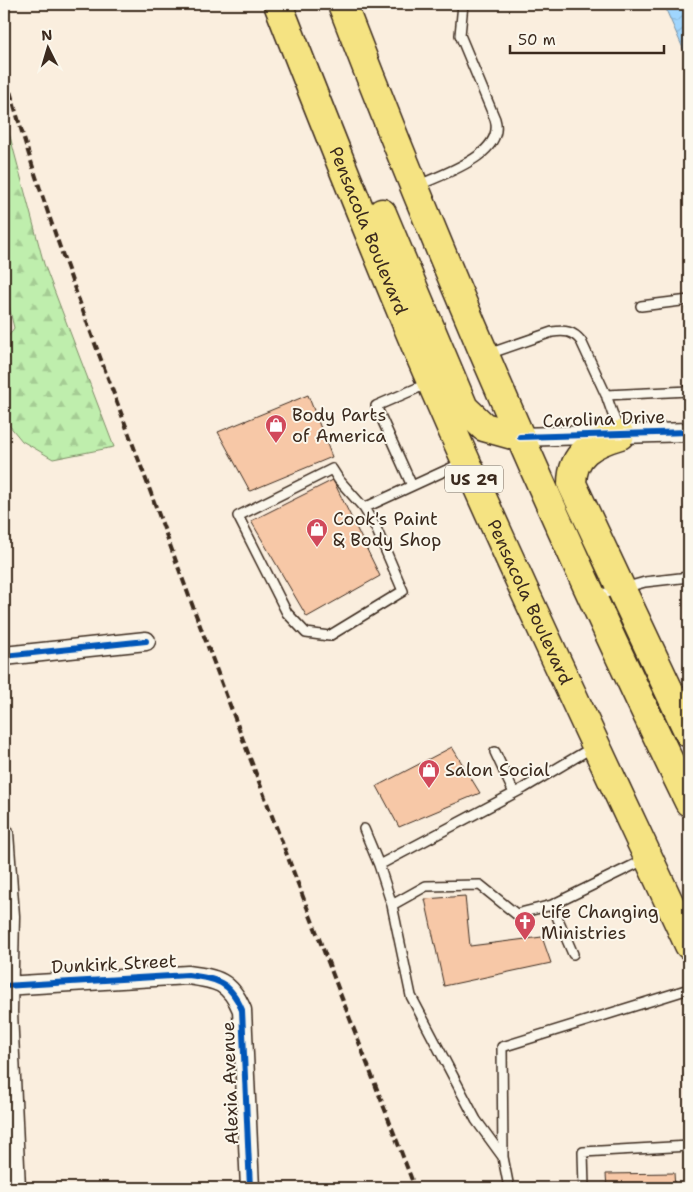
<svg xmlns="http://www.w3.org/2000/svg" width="693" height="1192" font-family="'Shantell Sans',sans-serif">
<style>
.forest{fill:url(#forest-firs);stroke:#7d8c66}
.water{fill:url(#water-waves);stroke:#7891a4}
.building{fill:#f7c8a7;stroke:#3b2a1e}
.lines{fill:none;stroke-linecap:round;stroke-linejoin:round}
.lane-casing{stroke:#3b2a1e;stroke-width:12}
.street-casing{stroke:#3b2a1e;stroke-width:21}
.highway-casing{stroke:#3b2a1e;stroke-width:31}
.lane{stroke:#fbf7ec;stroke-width:9}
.street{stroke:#fbf7ec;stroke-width:18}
.highway{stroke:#f5e382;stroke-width:28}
.rail{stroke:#3b2a1e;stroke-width:4;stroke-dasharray:8 4;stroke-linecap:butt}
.cycleway-casing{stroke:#fbf7ec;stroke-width:9}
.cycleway{stroke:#0057b8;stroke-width:6}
.labels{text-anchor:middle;stroke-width:4;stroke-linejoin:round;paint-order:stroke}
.shield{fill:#fbf7ec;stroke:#75685c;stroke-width:1}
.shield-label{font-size:16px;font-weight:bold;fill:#3b2a1e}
.street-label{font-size:18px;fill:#3b2a1e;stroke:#fbf7ec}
.poi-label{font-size:18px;fill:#3b2a1e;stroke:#fbf7ec;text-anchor:start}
</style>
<defs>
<pattern id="forest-firs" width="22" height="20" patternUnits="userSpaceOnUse" patternTransform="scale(1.25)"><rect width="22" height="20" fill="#bfeead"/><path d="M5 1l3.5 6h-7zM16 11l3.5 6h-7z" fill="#a5cc94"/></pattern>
<pattern id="water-waves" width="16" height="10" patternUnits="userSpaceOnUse" patternTransform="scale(1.25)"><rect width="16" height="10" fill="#a0d6fe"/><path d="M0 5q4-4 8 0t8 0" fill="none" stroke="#8bb8d9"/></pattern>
</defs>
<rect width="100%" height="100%" fill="#faeede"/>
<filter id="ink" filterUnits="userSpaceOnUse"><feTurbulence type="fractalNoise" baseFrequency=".02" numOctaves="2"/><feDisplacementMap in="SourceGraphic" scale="10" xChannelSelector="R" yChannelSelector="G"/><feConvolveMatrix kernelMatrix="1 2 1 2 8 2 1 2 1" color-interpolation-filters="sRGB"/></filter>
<g filter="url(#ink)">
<path class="forest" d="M 4,114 L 44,264 L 114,447 L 53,459 L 22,441 L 4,419 L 4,343 L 14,328 L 4,285 Z"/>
<path class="water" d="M 668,4 L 689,4 L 689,62 L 667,12 Z"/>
<path class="building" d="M 308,395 L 332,457 L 250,491 L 218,432 Z
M 333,480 L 380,576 L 307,617 L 251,521 Z
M 452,747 L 480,793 L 399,827 L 377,786 Z
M 465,896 L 470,946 L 542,937 L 551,963 L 444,986 L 425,899 Z
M 674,1173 L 675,1188 L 607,1188 L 606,1174 Z"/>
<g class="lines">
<g class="lane-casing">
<path id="lane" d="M 417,186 C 442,174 506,155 495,119 L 460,35 L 463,4
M 641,306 L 689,300
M 488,354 L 552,332 C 565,330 573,331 581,341 L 606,395 L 619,432
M 606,395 L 689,391
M 412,486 L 376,406 L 429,383
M 364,508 L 376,528 L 403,591 L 329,636 L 306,633 L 287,613 L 238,516 L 332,469 L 339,480 L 364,508 L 464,462
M 595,596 L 645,582 L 689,577
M 495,752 L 514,793
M 364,829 L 379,865 L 524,788 L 593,747
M 379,865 L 392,905
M 552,905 L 573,954
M 503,1157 L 502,1047 L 689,989
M 509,1188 L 503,1157 L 476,1120 L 411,996 L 392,905 L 426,886 L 480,885 L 516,914 L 552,905 L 646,859
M 584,1188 L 583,1152 L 689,1146"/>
</g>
<g class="street-casing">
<path id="street" d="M 520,437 L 689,432
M 4,656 L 146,641
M 4,833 L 10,916 L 8,1012 L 16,1188
M 4,986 L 188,975 C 217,979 230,981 242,1010 L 250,1188"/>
</g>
<g class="highway-casing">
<g id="highway">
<path id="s1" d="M 278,4 C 323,119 369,235 417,349 C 503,550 597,747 689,945"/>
<path d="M 342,4 C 446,274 562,541 689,802"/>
<path d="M 382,213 L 464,408 L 484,427 L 520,437"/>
<path d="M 620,435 C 593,443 572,453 572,484 L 689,733"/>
</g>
</g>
<use href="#lane" class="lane"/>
<use href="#street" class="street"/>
<use href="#highway" class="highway"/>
<path class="rail" d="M 4,69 C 41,208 95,342 145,477 C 232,715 324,951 415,1188"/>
<g class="cycleway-casing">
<path id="cycleway" d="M 520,437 L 689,432
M 4,656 L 146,641
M 4,986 L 188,975 C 217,979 230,981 242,1010 L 250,1188"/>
</g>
<use href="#cycleway" class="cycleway"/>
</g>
</g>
<defs>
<g id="shop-pin" transform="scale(1.125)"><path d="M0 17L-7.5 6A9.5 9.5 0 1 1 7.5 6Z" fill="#d1495b" stroke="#fbf7ec"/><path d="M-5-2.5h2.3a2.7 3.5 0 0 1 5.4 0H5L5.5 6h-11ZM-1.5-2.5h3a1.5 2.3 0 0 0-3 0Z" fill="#fff"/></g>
<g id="church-pin" transform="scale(1.125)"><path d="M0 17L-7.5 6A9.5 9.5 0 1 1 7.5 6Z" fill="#d1495b" stroke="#fbf7ec"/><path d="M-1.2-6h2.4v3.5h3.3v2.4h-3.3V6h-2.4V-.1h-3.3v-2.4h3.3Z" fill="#fff"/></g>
</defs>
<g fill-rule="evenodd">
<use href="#shop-pin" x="276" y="425"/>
<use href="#shop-pin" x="317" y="529"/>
<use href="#shop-pin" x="429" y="770"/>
<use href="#church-pin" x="525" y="922"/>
</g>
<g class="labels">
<rect class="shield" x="445" y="465.5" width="58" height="27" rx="4"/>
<g class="shield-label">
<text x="474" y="485">US 29</text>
</g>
<g class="street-label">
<text dy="6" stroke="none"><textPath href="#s1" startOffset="244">Pensacola Boulevard</textPath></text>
<text transform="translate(604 419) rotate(-2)" y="6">Carolina Drive</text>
<text dy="6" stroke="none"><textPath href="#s1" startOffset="649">Pensacola Boulevard</textPath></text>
<text transform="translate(114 964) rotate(-3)" y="6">Dunkirk Street</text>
<text transform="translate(230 1083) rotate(-92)" y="6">Alexia Avenue</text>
</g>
<g class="poi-label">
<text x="292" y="421">Body Parts<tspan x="292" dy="21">of America</tspan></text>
<text x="333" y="525">Cook's Paint<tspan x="333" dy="21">&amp; Body Shop</tspan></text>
<text x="445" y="776">Salon Social</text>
<text x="541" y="918">Life Changing<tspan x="541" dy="21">Ministries</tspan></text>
</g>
</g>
<rect width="693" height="1192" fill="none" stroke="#fbf7ec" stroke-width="20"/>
<rect x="10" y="10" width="673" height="1172" fill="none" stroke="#3b2a1e" stroke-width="2" filter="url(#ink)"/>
<g transform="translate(48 48) rotate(355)" stroke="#fbf7ec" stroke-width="4" paint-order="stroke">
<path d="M0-4L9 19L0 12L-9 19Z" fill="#3b2a1e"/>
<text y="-8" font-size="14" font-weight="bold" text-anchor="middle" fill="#3b2a1e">N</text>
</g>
<path d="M510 45v8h154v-8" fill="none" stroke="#3b2a1e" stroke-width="2.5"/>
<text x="518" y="45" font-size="15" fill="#3b2a1e" stroke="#fbf7ec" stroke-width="4" paint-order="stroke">50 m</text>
</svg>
